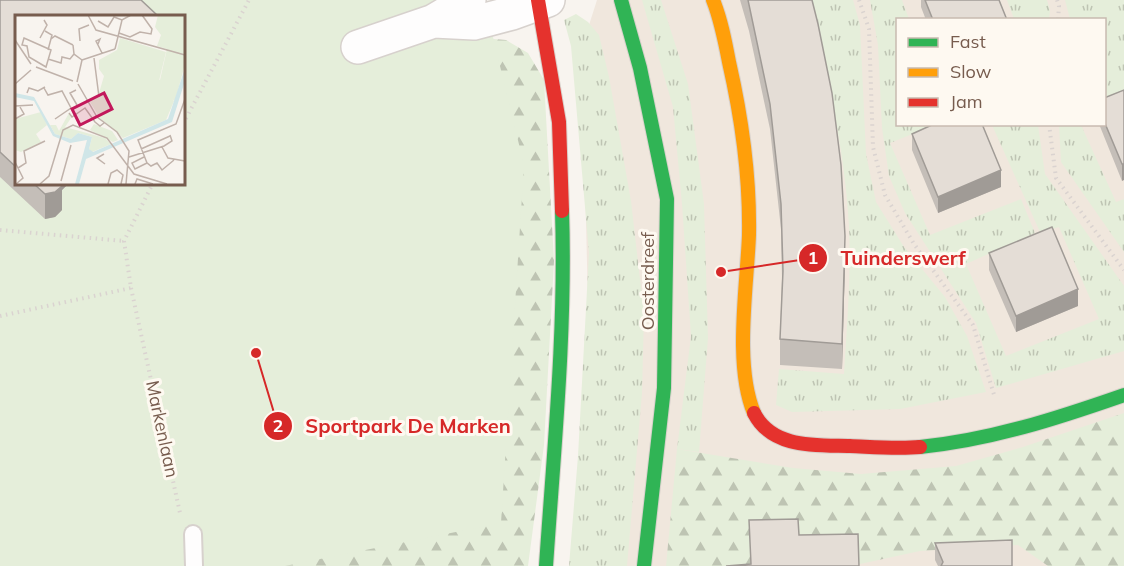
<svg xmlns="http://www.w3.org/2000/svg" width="1124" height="566" font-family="Mulish,sans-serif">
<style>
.residential{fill:#f0e7dd;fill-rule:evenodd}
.grass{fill:url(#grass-tufts)}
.forest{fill:url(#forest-firs)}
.garden{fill:#e5eeda;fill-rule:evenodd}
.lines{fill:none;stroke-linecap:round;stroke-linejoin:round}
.lane-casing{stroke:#d7d1cd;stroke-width:20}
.street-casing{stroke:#d7d1cd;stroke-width:36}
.fast-casing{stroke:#d8d1cb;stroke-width:16}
.slow-casing{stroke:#d8d1cb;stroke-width:16}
.jam-casing{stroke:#d8d1cb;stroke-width:16}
.path{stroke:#dad3d0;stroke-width:4;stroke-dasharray:1.5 4.5;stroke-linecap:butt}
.lane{stroke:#fefdfd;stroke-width:16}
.street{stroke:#fefdfd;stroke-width:33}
.fast{stroke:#30b455;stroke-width:14}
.slow{stroke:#ff9f0a;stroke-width:14}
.jam{stroke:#e5322d;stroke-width:14}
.wall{fill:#c4beb8}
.shaded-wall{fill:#a09b96}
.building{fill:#e4ddd6;stroke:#a09b96;stroke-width:1.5}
.labels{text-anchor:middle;stroke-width:6;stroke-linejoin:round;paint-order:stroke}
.street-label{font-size:18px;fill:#775c4e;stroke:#fef9f1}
.inset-road{fill:none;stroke:#c0b2aa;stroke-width:1.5}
.view{fill:#c2185b;fill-opacity:0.15;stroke:#c2185b;stroke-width:3}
.inset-edge{fill:none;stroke:#775c4e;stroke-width:3}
.leader{fill:none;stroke:#d62828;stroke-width:2}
.callout-dot{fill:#d62828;stroke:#fef9f1;stroke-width:2}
.mark-label{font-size:18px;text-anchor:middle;font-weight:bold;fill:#fff}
.callout-label{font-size:20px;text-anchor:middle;font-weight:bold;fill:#d62828;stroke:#fef9f1;stroke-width:6;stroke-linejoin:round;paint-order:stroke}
</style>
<defs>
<pattern id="grass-tufts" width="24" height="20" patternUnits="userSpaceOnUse" patternTransform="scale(1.5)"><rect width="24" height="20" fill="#e5eeda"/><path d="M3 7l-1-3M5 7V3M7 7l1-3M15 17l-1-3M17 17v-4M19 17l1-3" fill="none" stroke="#bec4b3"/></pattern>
<pattern id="forest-firs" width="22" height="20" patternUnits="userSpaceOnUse" patternTransform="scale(1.5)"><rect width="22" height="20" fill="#e5eeda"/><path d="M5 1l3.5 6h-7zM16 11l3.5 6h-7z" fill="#bec4b3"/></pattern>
</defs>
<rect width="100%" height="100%" fill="#f8f4ef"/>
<path class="residential" d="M 597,0 L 1124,0 L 1124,566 L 594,566 L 582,47 ZM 898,20 L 1104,20 L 1104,124 L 898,124 Z"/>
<path class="grass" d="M 642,0 L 661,0 L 688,84 L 704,204 L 708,338 L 699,452 L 677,449 L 691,336 L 682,204 L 673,107 Z
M 809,0 L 853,0 L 860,25 L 866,154 L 876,202 L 904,247 L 945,297 L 967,336 L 986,392 L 900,409 L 792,412 L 776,405 L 779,369 L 844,374 C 847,325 851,276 849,226 C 845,150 827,74 809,0 Z
M 870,0 L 902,0 L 909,19 L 898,20 L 898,124 L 935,125 L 890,143 L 930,235 L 1021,199 L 1035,233 L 966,264 L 1006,356 L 1099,319 L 1059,227 L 1040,232 L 992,125 L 1038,125 L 1045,174 L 1124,286 L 1124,351 L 996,388 L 976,323 L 905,213 L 889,176 L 882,128 L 878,45 Z
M 1007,0 L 1047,0 L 1050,11 L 1049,19 L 1014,19 Z
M 1065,0 L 1124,0 L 1124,91 L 1105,99 L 1104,20 L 1070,19 Z
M 576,14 L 588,22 L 599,35 L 609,77 L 631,201 L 644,314 L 642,393 L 627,566 L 569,566 L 578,456 L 589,253 L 571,46 L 564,20 Z
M 1059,125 L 1081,125 L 1116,202 L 1124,199 L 1124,252 L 1061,162 Z"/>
<path class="forest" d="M 469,37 L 506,40 L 528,53 L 544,80 L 554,261 L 544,445 L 528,566 L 207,566 Z
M 1124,413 L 1124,566 L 1048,566 L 1018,545 L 920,551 L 860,564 L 858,562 L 784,566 L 666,566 L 677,449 L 793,468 L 861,474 L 956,466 L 1023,447 Z"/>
<path class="garden" d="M 0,0 L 484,0 L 524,165 L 501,523 L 285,566 L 0,566 ZM 16,16 L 183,16 L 183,183 L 16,183 Z"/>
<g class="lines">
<g class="lane-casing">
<path id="lane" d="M 193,534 L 194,566"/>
</g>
<g class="street-casing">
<path id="street" d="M 434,21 L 474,23 L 512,13 L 548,0
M 358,47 L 434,21 L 469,0"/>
</g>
<g class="fast-casing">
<path id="fast" d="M 621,0 L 640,68 L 667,199 L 664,388 L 644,566
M 920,447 C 991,440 1058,418 1124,395
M 546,566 C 554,448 566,329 562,211"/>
</g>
<g class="slow-casing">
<path id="slow" d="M 713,0 C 721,20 725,41 729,62 C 742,119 750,176 749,235 C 747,287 734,365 754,413"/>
</g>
<g class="jam-casing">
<path id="jam" d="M 538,0 L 559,122 L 562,211
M 754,413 C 772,449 817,445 850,446 C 874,447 897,449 920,447"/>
</g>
<path class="path" d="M 859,0 L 869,29 L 873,147 L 885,195 L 914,244 L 973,325 L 995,398
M 1057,0 L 1059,6 L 1058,20
M 183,124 L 249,0
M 1049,124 L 1056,178 L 1124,270
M 0,230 L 124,241
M 131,288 L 180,513
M 0,316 L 131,288 L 124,241 L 153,183"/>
<use href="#lane" class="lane"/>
<use href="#street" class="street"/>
<use href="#fast" class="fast"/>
<use href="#slow" class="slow"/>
<use href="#jam" class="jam"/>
</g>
<path class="wall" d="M 0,0 L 16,16 L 16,183 L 69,183 L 62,190 L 62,210 L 55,217 L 45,219 L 0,177 Z
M 740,0 L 812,0 L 845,261 L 842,369 L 780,365 L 780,339 L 782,279 L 781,229 L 770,129 L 749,31 Z
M 921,0 L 999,0 L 1007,20 L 926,20 L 921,7 Z
M 1124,90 L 1122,181 L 1099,124 L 1104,124 L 1104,98 Z
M 912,134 L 1001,187 L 938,213 L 912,150 Z
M 989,253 L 1078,306 L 1016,332 L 989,270 Z
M 935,543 L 1012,566 L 938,566 L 935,560 Z"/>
<path class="shaded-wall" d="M 1122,164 L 1124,164 L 1124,180 L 1122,181 Z
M 1001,170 L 1001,187 L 938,213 L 938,197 Z
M 60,183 L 69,183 L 62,190 L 62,210 L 55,217 L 45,219 L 45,194 Z
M 845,236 L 845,261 L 842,369 L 842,344 Z
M 1078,289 L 1078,306 L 1016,332 L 1016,316 Z"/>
<path class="building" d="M 0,0 L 141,0 L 158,16 L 16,16 L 16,167 L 0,152 Z
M 748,0 L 812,0 L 818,24 L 832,93 L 841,165 L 845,236 L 842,344 L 780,339 L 783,271 L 781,204 L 770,104 Z
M 925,0 L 999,0 L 1007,20 L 933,20 Z
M 1124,90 L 1124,164 L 1122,164 L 1104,121 L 1104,98 Z
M 934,124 L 982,124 L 1001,170 L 938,197 L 912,134 Z
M 33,183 L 62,183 L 62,186 L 55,192 L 45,194 Z
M 1052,227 L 1078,289 L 1016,316 L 989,253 Z
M 798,519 L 799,535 L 858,534 L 859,566 L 726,566 L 751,564 L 749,520 Z
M 1012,540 L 1012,566 L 941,566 L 943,562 L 935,543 Z"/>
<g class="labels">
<g class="street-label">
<text transform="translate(648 281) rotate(-90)" y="6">Oosterdreef</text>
<text transform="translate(162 429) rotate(78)" y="6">Markenlaan</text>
</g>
</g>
<g transform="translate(15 15)">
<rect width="170" height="170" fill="#f8f4ef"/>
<path d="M 54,98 L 56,103 L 50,112 L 90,123 L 96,129 L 77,137 L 74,134 L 77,122 L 63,118 L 56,124 L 40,119 L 35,110 L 41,110 L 44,116 ZM 79,109 L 97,116 L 103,125 L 98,127 L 75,115 Z" fill="#e5eeda"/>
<path d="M 143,0 L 169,0 L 169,53 L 160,86 L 115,56 L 145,65 L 152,34 L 142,31 L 146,20 L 140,12 ZM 26,97 L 32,110 L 21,119 L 26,127 L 6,137 L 0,135 L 0,104 Z" fill="#e5eeda"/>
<path d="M 105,23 L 151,37 L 144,66 L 159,86 L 151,105 L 108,123 L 85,103 L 75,87 L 84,78 L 89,61 L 84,54 L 84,45 L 102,35 Z" fill="#e5eeda"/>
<path d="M 169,56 L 169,69 L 157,107 L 71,144 L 64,169 L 60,169 L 72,125 L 55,128 L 38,121 L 19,86 L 0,82 L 0,78 L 19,82 L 40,119 L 56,124 L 63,118 L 77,122 L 74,134 L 78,137 L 153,104 Z" fill="#d0e6e8"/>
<path class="inset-road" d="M 73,0 L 81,15 L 170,40M 83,6 L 93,12 L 99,2 L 107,5 L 116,0M 30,16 L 37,20 L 33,35M 104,18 L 115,22 L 125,17 L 136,19 L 137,14 L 127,0M 9,23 L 36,35 L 31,52 L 14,42 L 12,31 L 7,30 ZM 25,23 L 32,10 L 29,5M 36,24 L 40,21 L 58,30M 0,25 L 16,49M 65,26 L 64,14 L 74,10M 83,29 L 85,24 L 81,26 L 87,38M 58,30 L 59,39 L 67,45M 100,34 L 107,5M 79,43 L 84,82M 33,44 L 46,48 L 47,42 L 55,44 L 59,39M 67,45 L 100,34M 21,52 L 58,66M 62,67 L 67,45M 0,69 L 16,55M 63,69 L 82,102 L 102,117 L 114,136 L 111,169M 29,73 L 33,80 L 47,76 L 56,93 L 40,104M 61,75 L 55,78 L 62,90M 12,78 L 14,73 L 23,76 L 30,72M 0,91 L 18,90M 54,98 L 57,102 L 70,93 L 80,107 L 85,111 L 89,108M 0,104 L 9,99 L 5,92M 147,132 L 153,143 L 170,146M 126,134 L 155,121M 89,139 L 82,143 L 90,149M 114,142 L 149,131 L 157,126 L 155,120M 129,142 L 117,148 L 120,154 L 132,148 L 136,151 L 142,148 L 147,155 L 159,145M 0,147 L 8,163 L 1,169M 132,148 L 123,125 L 161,109 L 170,84M 3,153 L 11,148 L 9,136 L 30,126M 46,166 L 56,130M 25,169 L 34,161 L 48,115 L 58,110 L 92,123 L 119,159 L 152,169M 93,169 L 96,158 L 102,155 L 108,160 L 106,169M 120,169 L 122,164 L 138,169"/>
<path class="view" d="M 89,78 L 97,94 L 65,110 L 57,94 Z"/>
<rect width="170" height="170" class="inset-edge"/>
</g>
<path class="leader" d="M721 272L813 258M256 353L278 426"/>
<g class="callout-dot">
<circle cx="721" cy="272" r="6"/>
<circle cx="256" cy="353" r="6"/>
<circle cx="813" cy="258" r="15"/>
<circle cx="278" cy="426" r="15"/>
</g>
<g class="mark-label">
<text x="813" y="264">1</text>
<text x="278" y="432">2</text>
</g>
<g class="callout-label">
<text x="903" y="265">Tuinderswerf</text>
<text x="408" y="433">Sportpark De Marken</text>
</g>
<rect x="896" y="18" width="210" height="108" fill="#fef9f1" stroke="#c8bab0" stroke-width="1.5"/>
<rect x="908" y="38" width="30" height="9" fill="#30b455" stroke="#c8bab0" stroke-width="1.5"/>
<text x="950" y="48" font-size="18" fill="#775c4e">Fast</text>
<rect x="908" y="68" width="30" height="9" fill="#ff9f0a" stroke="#c8bab0" stroke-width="1.5"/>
<text x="950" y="78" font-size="18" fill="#775c4e">Slow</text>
<rect x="908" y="98" width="30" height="9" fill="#e5322d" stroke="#c8bab0" stroke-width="1.5"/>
<text x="950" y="108" font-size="18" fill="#775c4e">Jam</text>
</svg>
